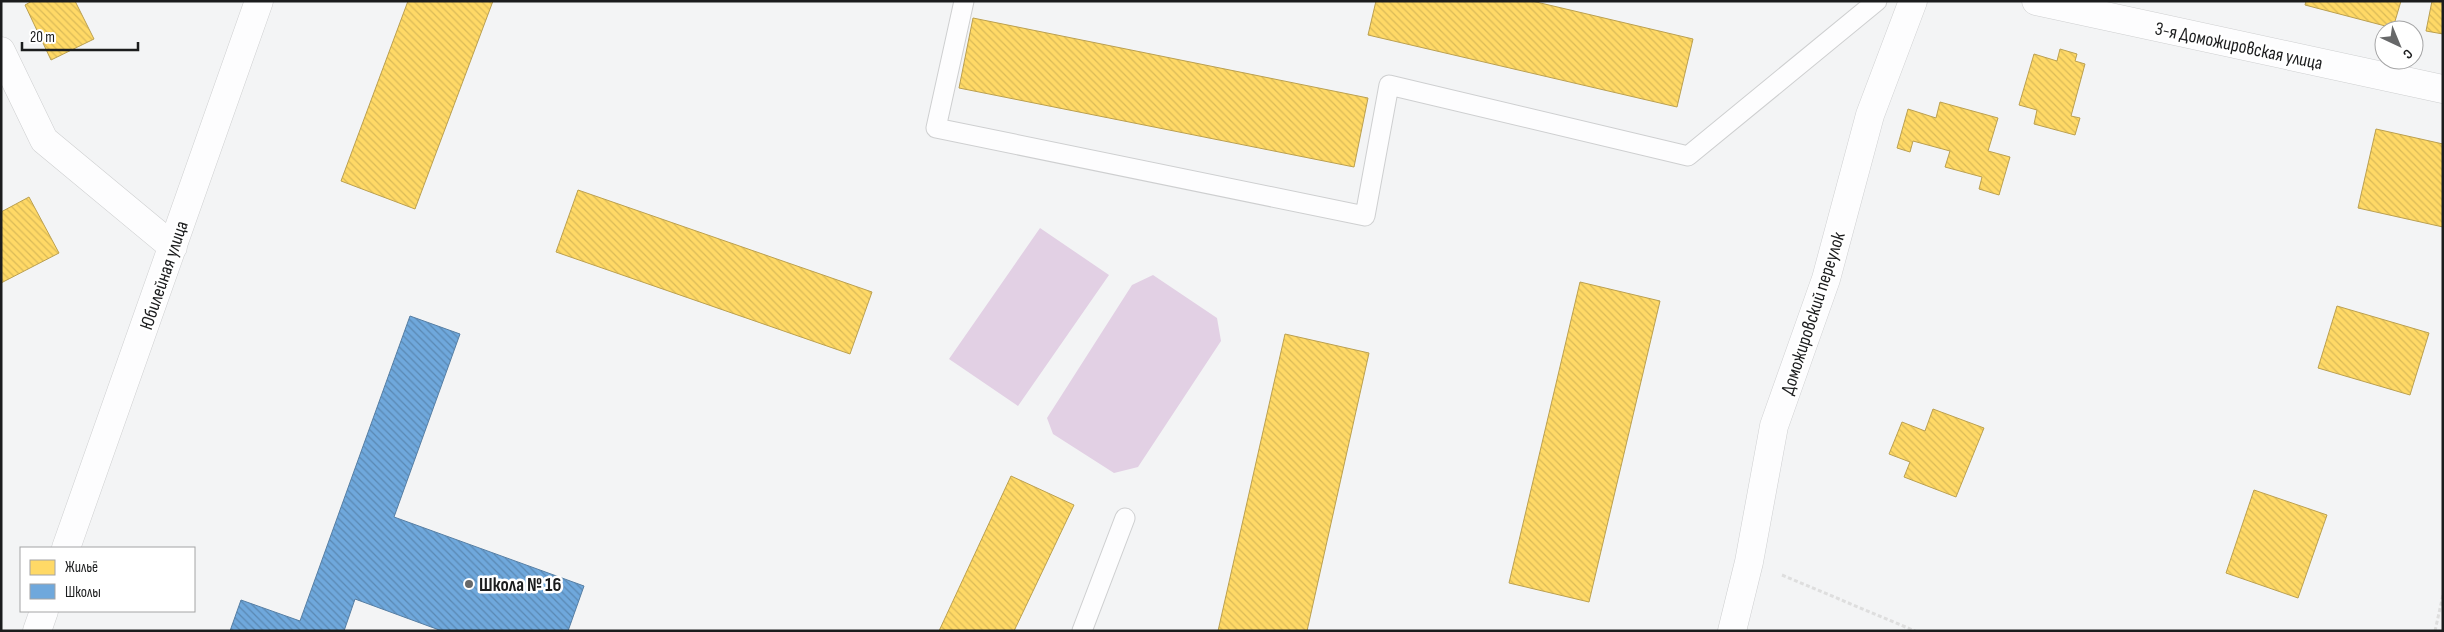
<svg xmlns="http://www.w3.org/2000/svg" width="2444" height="632" font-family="'Sofia Sans Condensed',sans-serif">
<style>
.pitch{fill:#e2d0e4}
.homes{fill:url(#homes-back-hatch);stroke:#bba050}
.schools{fill:url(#schools-back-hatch);stroke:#567ea3}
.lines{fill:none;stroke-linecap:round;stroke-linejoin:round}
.lane-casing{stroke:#cecfd0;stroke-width:21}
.street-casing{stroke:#cecfd0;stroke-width:29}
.path{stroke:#dedede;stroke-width:3;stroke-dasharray:4 2.5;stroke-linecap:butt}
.lane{stroke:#fdfdfe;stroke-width:19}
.street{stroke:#fdfdfe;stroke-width:28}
.poi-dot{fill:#676869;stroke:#fff;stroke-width:2}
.labels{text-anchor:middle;stroke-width:5;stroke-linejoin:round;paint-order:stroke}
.street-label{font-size:19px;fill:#1b1c1d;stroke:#fff}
.poi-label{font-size:19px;font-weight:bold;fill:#1b1c1d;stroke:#fff;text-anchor:start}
</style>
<defs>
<pattern id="homes-back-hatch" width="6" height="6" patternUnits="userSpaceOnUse" patternTransform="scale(1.25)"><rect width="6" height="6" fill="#ffd966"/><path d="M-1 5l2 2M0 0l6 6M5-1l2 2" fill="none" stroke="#daba58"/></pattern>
<pattern id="schools-back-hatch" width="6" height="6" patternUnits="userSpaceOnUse" patternTransform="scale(1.25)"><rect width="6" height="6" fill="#6fa8dc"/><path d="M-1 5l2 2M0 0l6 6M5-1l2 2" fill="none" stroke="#5a88b2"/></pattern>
</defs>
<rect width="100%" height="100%" fill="#f3f4f5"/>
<path class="pitch" d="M 1040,228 L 1109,275 L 1018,406 L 949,359 Z
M 1153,275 L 1217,318 L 1221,341 L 1138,467 L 1114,473 L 1053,434 L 1047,418 L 1132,285 Z"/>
<path class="homes" d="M 32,1 L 75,1 L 94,39 L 51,60 L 25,5 Z
M 408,1 L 493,1 L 415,209 L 341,181 Z
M 1376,1 L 1532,1 L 1693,39 L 1677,107 L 1368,35 Z
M 2306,1 L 2401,1 L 2393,28 L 2305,5 Z
M 2432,1 L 2443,1 L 2443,34 L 2426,31 Z
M 973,18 L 1368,98 L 1354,167 L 959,88 Z
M 2060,49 L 2077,54 L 2075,61 L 2085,64 L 2071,116 L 2080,118 L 2075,135 L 2034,124 L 2037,110 L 2019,105 L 2034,54 L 2057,61 Z
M 1940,102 L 1998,118 L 1988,151 L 2010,157 L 1999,195 L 1979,189 L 1982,177 L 1945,167 L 1950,151 L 1913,141 L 1910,152 L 1897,148 L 1908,109 L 1936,118 Z
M 2376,129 L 2443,144 L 2443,227 L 2358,208 Z
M 578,190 L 872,292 L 850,354 L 556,252 Z
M 29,197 L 59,253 L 1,283 L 1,212 Z
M 1580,282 L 1660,301 L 1589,602 L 1509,583 Z
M 2337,306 L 2429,333 L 2410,395 L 2318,368 Z
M 1285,334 L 1369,353 L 1307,631 L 1218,631 Z
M 1933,409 L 1984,428 L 1956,497 L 1904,477 L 1910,462 L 1889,454 L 1902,422 L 1925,431 Z
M 1011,476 L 1074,505 L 1014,631 L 939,631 Z
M 2254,490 L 2327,515 L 2298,598 L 2226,573 Z"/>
<path class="schools" d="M 410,316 L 460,334 L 394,517 L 584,586 L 568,631 L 442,631 L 355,599 L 344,631 L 230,631 L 241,600 L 300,621 Z"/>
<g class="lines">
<g class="lane-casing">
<path id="lane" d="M 964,1 L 936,128 L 1365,216 L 1389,85 L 1688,156 L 1877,1
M 1082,631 L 1125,518"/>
</g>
<g class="street-casing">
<path id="street" d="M 2036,1 L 2443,89
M 1,51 L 44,140 L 173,247
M 66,548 L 259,1
M 37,631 L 44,611
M 1732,631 L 1749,562 L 1774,426 L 1826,279 L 1870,115 L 1913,1"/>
</g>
<path class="path" d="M 1782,575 L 1915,631
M 2435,631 L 2443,595"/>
<use href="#lane" class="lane"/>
<use href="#street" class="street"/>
</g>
<circle class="poi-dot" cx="469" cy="584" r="5"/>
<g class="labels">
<g class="street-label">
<text transform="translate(2239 45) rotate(12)" y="7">3-я Доможировская улица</text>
<text transform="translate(163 275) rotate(-71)" y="7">Юбилейная улица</text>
<text transform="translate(1812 313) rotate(-72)" y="7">Доможировский переулок</text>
</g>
<g class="poi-label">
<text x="479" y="591">Школа № 16</text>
</g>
</g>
<rect width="2444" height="632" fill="none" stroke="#1b1c1d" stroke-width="5"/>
<rect x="20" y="547" width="175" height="65" fill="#ffffff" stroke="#a4a4a5"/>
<rect x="30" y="560" width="25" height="15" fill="#ffd966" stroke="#a4a4a5"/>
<text x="65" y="572" font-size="15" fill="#1b1c1d">Жильё</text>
<rect x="30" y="584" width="25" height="15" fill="#6fa8dc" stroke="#a4a4a5"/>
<text x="65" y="597" font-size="15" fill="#1b1c1d">Школы</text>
<g transform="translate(2399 45) rotate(136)"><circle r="24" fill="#ffffff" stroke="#a4a4a5"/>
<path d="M0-4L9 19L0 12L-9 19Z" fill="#676869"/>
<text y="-8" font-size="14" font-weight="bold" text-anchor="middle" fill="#1b1c1d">С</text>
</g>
<path d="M22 42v8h116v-8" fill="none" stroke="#1b1c1d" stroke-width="2.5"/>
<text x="30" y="42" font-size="15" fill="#1b1c1d" stroke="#ffffff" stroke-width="4" paint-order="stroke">20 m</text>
</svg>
